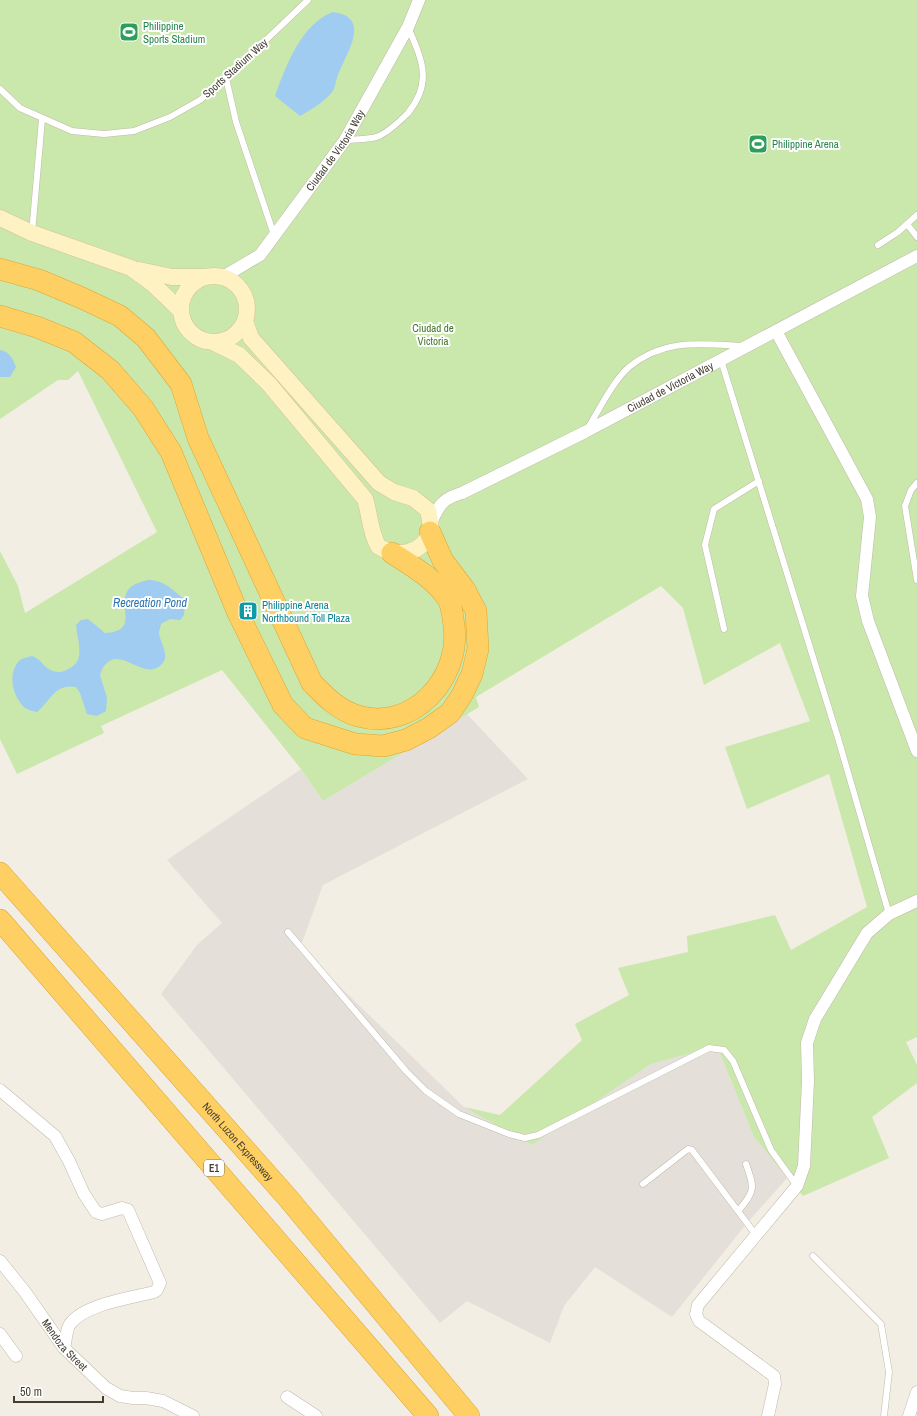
<svg xmlns="http://www.w3.org/2000/svg" width="917" height="1416" font-family="'Archivo Narrow',sans-serif">
<style>
.industrial{fill:#e4e0d9}
.green{fill:#cae7ac}
.water{fill:#9fccf0}
.lines{fill:none;stroke-linecap:round;stroke-linejoin:round}
.service-casing{stroke:#c1b9aa;stroke-width:7}
.minor-casing{stroke:#c1b9aa;stroke-width:13}
.secondary-casing{stroke:#d3c494;stroke-width:17}
.motorway-casing{stroke:#dda533;stroke-width:22}
.service{stroke:#fff;stroke-width:6}
.minor{stroke:#fff;stroke-width:12}
.secondary{stroke:#fff2c2;stroke-width:16}
.motorway{stroke:#fed063;stroke-width:21}
.labels{text-anchor:middle;stroke-width:4;stroke-linejoin:round;paint-order:stroke}
.shield{fill:#fff;stroke:#7c7971;stroke-width:1}
.shield-label{font-size:10px;font-weight:bold;fill:#443f34}
.leisure-label{font-size:11px;fill:#27864d;stroke:#fff;text-anchor:start}
.street-label{font-size:11px;fill:#443f34;stroke:#fff}
.park-label{font-size:11px;fill:#427628;stroke:#fff}
.culture-label{font-size:11px;fill:#0d838f;stroke:#fff;text-anchor:start}
.water-label{font-size:12px;font-style:italic;fill:#2d74b0;stroke:#fff}
</style>
<rect width="100%" height="100%" fill="#f2eee4"/>
<path class="industrial" d="M 467,714 L 528,779 L 323,885 L 300,948 L 464,1107 L 532,1145 L 651,1064 L 717,1046 L 754,1137 L 788,1177 L 747,1223 L 672,1317 L 595,1267 L 564,1306 L 550,1343 L 467,1301 L 440,1323 L 161,994 L 197,945 L 222,923 L 167,860 L 301,769 L 323,801 Z"/>
<path class="green" d="M 0,0 L 917,0 L 917,1037 L 906,1042 L 917,1065 L 917,1083 L 872,1117 L 889,1158 L 803,1196 L 754,1137 L 717,1046 L 651,1064 L 532,1145 L 464,1107 L 500,1115 L 582,1040 L 575,1024 L 629,995 L 618,968 L 688,952 L 687,936 L 775,915 L 791,950 L 867,907 L 829,774 L 747,809 L 725,747 L 810,721 L 780,643 L 704,685 L 683,608 L 661,586 L 476,697 L 479,707 L 323,801 L 301,769 L 222,670 L 101,726 L 104,733 L 17,774 L 0,739 L 0,551 L 18,586 L 25,613 L 157,532 L 78,371 L 68,380 L 58,380 L 0,419 Z"/>
<path class="water" d="M 333,12 C 371,17 348,51 339,72 C 336,78 336,87 332,92 C 323,103 312,109 300,116 L 275,96 C 286,66 301,24 333,12 Z
M 0,350 C 9,351 13,359 16,367 L 10,377 L 0,377 Z
M 148,580 C 164,580 173,590 185,600 L 184,615 L 180,620 L 170,619 L 161,624 C 161,626 159,630 159,633 C 160,643 171,656 161,665 C 143,681 122,647 106,664 C 103,666 101,672 100,675 L 107,698 L 106,711 L 97,716 L 87,714 L 80,693 L 76,687 C 55,683 51,700 37,712 C 33,711 28,710 25,708 C 12,696 7,673 20,660 C 23,658 28,657 32,656 C 44,661 40,664 49,669 C 52,672 60,673 64,671 C 87,663 78,645 76,625 L 81,620 L 88,619 L 105,633 C 140,631 117,608 128,590 C 132,584 141,582 148,580 Z"/>
<g class="lines">
<g class="service-casing">
<path id="service" d="M 226,78 L 236,122 L 274,235
M 0,89 L 20,108 L 72,131 L 104,134 L 134,131 L 170,117 L 200,100 L 226,78 L 308,0
M 345,140 C 355,139 370,140 379,136 C 390,131 400,121 408,113 C 433,82 422,60 408,27
M 907,224 L 917,237
M 32,233 L 42,119
M 878,245 L 898,232 L 917,215
M 721,360 L 838,738 L 889,914
M 588,428 C 599,410 613,381 629,367 C 665,338 701,344 743,346
M 917,483 L 911,490 L 905,506 L 917,580
M 724,629 L 705,545 L 714,509 L 759,481
M 288,932 L 406,1071 L 426,1091 L 459,1114 L 509,1134 L 525,1138 L 538,1135 L 709,1048 L 724,1050 L 733,1061 L 771,1150 L 797,1186
M 643,1184 L 688,1149 L 692,1150 L 756,1235
M 738,1211 C 755,1191 755,1189 746,1164
M 813,1256 L 881,1324 L 889,1372 L 884,1416"/>
</g>
<g class="minor-casing">
<g id="minor">
<path id="s1" d="M 223,277 L 260,255 L 345,140 L 408,27 L 419,0"/>
<path d="M 776,331 L 867,499 L 870,517 L 862,596 L 868,621 L 917,751"/>
<path id="s2" d="M 431,523 C 439,505 443,498 462,493 L 585,432 L 917,256"/>
<path d="M 0,1090 L 55,1136 L 69,1161 L 84,1194 L 96,1212 L 102,1214 L 122,1208 L 128,1210 L 160,1283 L 157,1290 L 154,1292 C 131,1298 85,1304 70,1324 C 66,1330 66,1341 64,1348"/>
<path id="s3" d="M 0,1261 L 25,1292 L 64,1348 L 106,1388 L 120,1396 L 133,1398 L 146,1398 L 163,1401 L 193,1416"/>
<path d="M 0,1334 L 16,1356"/>
<path d="M 287,1397 L 316,1416"/>
<path d="M 768,1416 L 775,1384 L 774,1376 L 699,1321 L 696,1314 L 698,1305 L 797,1186 L 804,1166 L 808,1081 L 807,1043 L 815,1019 L 867,933 L 889,914 L 917,901"/>
<path d="M 909,1416 L 917,1392"/>
</g>
</g>
<g class="secondary-casing">
<path id="secondary" d="M 0,218 L 32,233 L 131,268 L 153,284 L 181,311
M 139,270 L 172,277 L 205,277
M181 309a33 33 0 1 1 66 0a33 33 0 1 1-66 0Z
M 213,342 L 239,355 L 269,384 L 365,499 C 370,515 370,531 378,546 C 396,558 422,555 430,532 C 432,524 429,517 428,510 L 413,498 L 394,492 L 379,483 L 251,338 L 245,321"/>
</g>
<g class="motorway-casing">
<g id="motorway">
<path d="M 0,269 L 39,280 L 82,298 L 120,316 L 146,338 L 181,384 L 198,438 L 312,683 C 326,697 338,710 358,716 C 413,732 461,678 454,626 C 453,618 452,606 448,599 C 434,578 412,566 392,553"/>
<path d="M 0,316 L 37,327 L 74,342 L 110,370 L 143,408 L 171,452 L 238,613 L 283,705 L 305,728 L 355,744 L 383,746 L 406,740 L 429,728 L 450,713 L 462,695 L 472,674 L 478,649 L 476,611 L 465,590 L 443,561 L 430,532"/>
<path id="s4" d="M 0,873 L 287,1197 L 469,1416"/>
<path d="M 0,920 L 428,1416"/>
</g>
</g>
<use href="#service" class="service"/>
<use href="#minor" class="minor"/>
<use href="#secondary" class="secondary"/>
<use href="#motorway" class="motorway"/>
</g>
<defs>
<g id="stadium-square" transform="scale(1)"><rect x="-9" y="-9" width="18" height="18" rx="4" fill="#2e9e5b" stroke="#fff"/><path d="M0-5a6.5 5 0 1 0 0 10a6.5 5 0 1 0 0-10ZM-3.5-1.8h7v3.6h-7Z" fill="#fff"/></g>
<g id="building-square" transform="scale(1)"><rect x="-9" y="-9" width="18" height="18" rx="4" fill="#0f9aa8" stroke="#fff"/><path d="M-4-6H4V6H1V3H-1V6H-4ZM-2.5-4.3h1.7v1.8h-1.7ZM.8-4.3h1.7v1.8H.8ZM-2.5-1h1.7V.8h-1.7ZM.8-1h1.7V.8H.8Z" fill="#fff"/></g>
</defs>
<g fill-rule="evenodd">
<use href="#stadium-square" x="129" y="32"/>
<use href="#stadium-square" x="758" y="144"/>
<use href="#building-square" x="248" y="611"/>
</g>
<g class="labels">
<rect class="shield" x="204" y="1160" width="20" height="16" rx="3"/>
<g class="shield-label">
<text x="214" y="1172">E1</text>
</g>
<g class="leisure-label">
<text x="143" y="30">Philippine<tspan x="143" dy="13">Sports Stadium</tspan></text>
<text x="772" y="148">Philippine Arena</text>
</g>
<g class="street-label">
<text transform="translate(235 68) rotate(-42)" y="4">Sports Stadium Way</text>
<text dy="4" stroke="none"><textPath href="#s1" startOffset="172">Ciudad de Victoria Way</textPath></text>
<text dy="4" stroke="none"><textPath href="#s2" startOffset="279">Ciudad de Victoria Way</textPath></text>
<text dy="4" stroke="none"><textPath href="#s4" startOffset="359">North Luzon Expressway</textPath></text>
<text dy="4" stroke="none"><textPath href="#s3" startOffset="106">Mendoza Street</textPath></text>
</g>
<g class="park-label">
<text x="433" y="332">Ciudad de<tspan x="433" dy="13">Victoria</tspan></text>
</g>
<g class="culture-label">
<text x="262" y="609">Philippine Arena<tspan x="262" dy="13">Northbound Toll Plaza</tspan></text>
</g>
<g class="water-label">
<text x="150" y="607">Recreation Pond</text>
</g>
</g>
<path d="M14 1396v6h89v-6" fill="none" stroke="#443f34" stroke-width="2"/>
<text x="20" y="1396" font-size="12" fill="#443f34" stroke="#ffffff" stroke-width="3" paint-order="stroke">50 m</text>
</svg>
